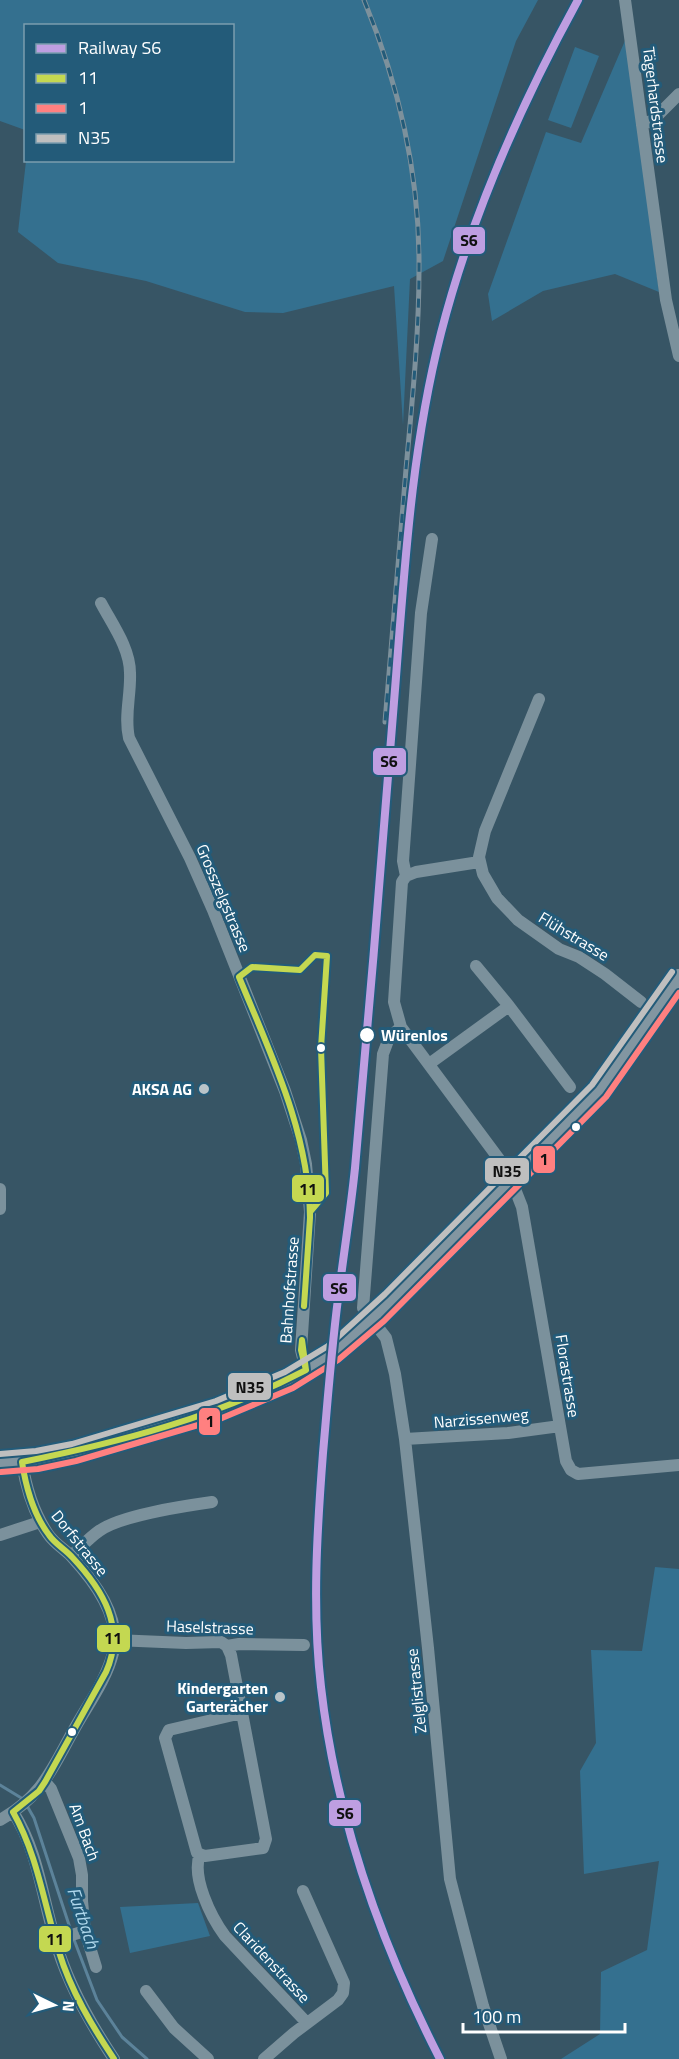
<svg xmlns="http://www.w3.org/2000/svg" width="679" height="2059" font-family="'Titillium Web',sans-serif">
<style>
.green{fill:#34708f}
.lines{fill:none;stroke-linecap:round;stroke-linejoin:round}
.stream{stroke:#5c839a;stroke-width:3}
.minor{stroke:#7b919c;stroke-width:12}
.secondary{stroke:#8296a1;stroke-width:16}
.rail-casing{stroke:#7d919c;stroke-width:5}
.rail{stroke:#235b79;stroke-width:3;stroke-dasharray:9;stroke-linecap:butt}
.bus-1-casing{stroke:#235b79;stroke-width:10}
.bus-2-casing{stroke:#235b79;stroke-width:10}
.bus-3-casing{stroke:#235b79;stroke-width:10}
.bus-1{stroke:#c4d851;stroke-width:6}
.bus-2{stroke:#ff8080;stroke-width:6}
.bus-3{stroke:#bfbfbf;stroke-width:6}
.rail-1-casing{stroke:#235b79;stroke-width:12}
.rail-1{stroke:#be9ee1;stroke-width:8}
.stop-dot{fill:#fff;stroke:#235b79;stroke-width:2}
.poi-dot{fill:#b9c4c9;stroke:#235b79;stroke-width:2}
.labels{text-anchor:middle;stroke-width:6;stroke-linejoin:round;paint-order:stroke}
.street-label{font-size:16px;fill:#fff;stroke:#235b79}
.stop-label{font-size:16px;font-weight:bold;fill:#fff;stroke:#235b79;text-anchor:start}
.poi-label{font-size:16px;font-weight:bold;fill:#fff;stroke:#235b79;text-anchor:end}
.water-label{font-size:18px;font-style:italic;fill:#b0d8ec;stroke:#235b79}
.line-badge{stroke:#235b79;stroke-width:2}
.pale-badge-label{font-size:16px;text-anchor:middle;font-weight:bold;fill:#111}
</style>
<rect width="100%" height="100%" fill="#375565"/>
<path class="green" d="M 0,0 L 538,0 L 516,41 L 443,261 L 410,279 L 403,425 L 394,286 L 283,313 L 245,312 L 146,281 L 58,263 L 18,232 L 26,161 L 232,160 L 232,26 L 26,26 L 25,130 L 0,121 Z
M 627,36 L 659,292 L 615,274 L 543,291 L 492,321 L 488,294 L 546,132 L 581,143 Z
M 575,47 L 599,56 L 571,128 L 548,120 Z
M 655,1567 L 679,1569 L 679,2059 L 561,2059 L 600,2034 L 601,1972 L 647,1950 L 659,1861 L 584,1874 L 580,1771 L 596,1743 L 591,1650 L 642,1651 Z
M 198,1903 L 210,1936 L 130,1953 L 120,1907 Z"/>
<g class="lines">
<path class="stream" d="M 0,1785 L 23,1799
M 26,1804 L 34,1818 L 71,1931
M 73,1937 L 97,2000 L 122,2037 L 147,2059"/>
<path class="minor" d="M 625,0 L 666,300 L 679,356
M 642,125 L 653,120 L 679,94
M 101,603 C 112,624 130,648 130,673 C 131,695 124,716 129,738 L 190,858 L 213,910 L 285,1091 L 301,1140 L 306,1164 L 310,1212 L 301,1350 L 306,1370
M 539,699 L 485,831 L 479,857 L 483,874 L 497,898 L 518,920 L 559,949 L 579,957 L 605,974 L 641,1002
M 406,876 L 402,882 L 394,1002 L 401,1027 L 499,1159 L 511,1179 L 522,1207 L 566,1461 L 571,1470 L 578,1474 L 679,1465
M 406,876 L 403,861 L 421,613 L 432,539
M 406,876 L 416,872 L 479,862
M 476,966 L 509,1006 L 570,1087
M 401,1027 L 389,1038 L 383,1054 L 363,1308 L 386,1338 L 395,1374 L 405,1439 L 428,1648 L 450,1879 L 483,2006 L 501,2059
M 429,1064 L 509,1006
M 0,1189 L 0,1209
M 405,1439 L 508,1433 L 560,1426
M 0,1535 L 40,1522
M 71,1556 C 80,1548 89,1538 99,1531 C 121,1515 184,1506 212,1502
M 115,1640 L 186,1643 L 221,1642 L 227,1646 L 239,1644 L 304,1645
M 227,1646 L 231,1655 L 266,1839 L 263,1848 L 205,1856 L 197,1853 L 165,1738 L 169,1730 L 242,1713
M 45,1782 L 51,1789 L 79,1858 L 82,1875 L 82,1901 L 85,1931 L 96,1967
M 13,1812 C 38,1850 42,1897 55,1939 C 66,1981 90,2023 114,2059
M 0,1820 C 44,1795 52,1768 76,1726 C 89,1703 107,1678 113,1653 C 122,1617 94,1581 71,1556 C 64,1549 54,1543 48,1534 C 33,1512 26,1488 22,1462
M 200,1854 C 191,1877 211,1917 225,1936 L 307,2023
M 55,1940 L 85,1931
M 146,1991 L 174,2028 L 208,2059
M 264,2059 L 294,2033 L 338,2000 L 343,1993 L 344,1983 L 303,1891"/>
<path class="secondary" d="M 0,1463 C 49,1462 99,1446 146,1432 C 211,1413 277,1394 333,1353 C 375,1322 410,1281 447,1244 C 492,1197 539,1152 585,1106 L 599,1091 L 679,977"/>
<g class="rail-casing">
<path id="rail" d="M 364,0 C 399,85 420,177 419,270 C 419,336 412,403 406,469 C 399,553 392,638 385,722"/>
</g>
<use href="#rail" class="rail"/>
<g class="bus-1-casing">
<path id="bus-1" d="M 315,955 L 327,956 L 321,1048 L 326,1193 L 310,1212 L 310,1218 C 309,1132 271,1055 239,977 L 252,967 L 300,970 Z
M 304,1306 L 310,1218
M 304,1306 L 310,1218
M 302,1340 L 306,1370 L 301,1350 Z
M 22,1462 C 121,1442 216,1417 306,1370
M 13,1812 L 39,1791 L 45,1782 L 106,1672 C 126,1627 103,1590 72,1557 C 65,1549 55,1544 49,1535 C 33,1514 26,1488 22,1462
M 13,1812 C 38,1856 44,1905 59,1952 C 71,1991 92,2026 114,2059"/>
</g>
<g class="bus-2-casing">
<path id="bus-2" d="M 1,1472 L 38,1469 L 76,1461 L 222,1418 L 293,1388 L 338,1360 L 384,1321 L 606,1097 L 679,993"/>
</g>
<g class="bus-3-casing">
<path id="bus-3" d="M 0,1454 L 36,1451 L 72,1444 L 216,1401 L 285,1372 L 328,1346 L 385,1294 L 592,1085 L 672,972"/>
</g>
<use href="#bus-1" class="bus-1"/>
<use href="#bus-2" class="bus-2"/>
<use href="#bus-3" class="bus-3"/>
<g class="rail-1-casing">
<path id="rail-1" d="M 440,2059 C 380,1942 336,1818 321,1687 C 312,1609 317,1531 323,1453 C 328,1397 332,1340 340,1284 C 345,1245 351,1207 355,1168 C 369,1013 382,857 394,702 C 404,579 410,454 441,333 C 471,216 520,106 578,0"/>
</g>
<use href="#rail-1" class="rail-1"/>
</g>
<g class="stop-dot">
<circle cx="367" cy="1035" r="8"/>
<circle cx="321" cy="1048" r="5"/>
<circle cx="576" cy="1127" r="5"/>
<circle cx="72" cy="1732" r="5"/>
</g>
<g class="poi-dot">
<circle cx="204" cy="1089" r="6"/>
<circle cx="280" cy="1697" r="6"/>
</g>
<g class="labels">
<g class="street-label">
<text transform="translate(656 105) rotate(83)" y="6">Tägerhardstrasse</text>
<text transform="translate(224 898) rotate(67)" y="6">Grosszelgstrasse</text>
<text transform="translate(574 936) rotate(31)" y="6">Flühstrasse</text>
<text transform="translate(289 1290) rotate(-86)" y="6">Bahnhofstrasse</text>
<text transform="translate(568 1376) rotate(81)" y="6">Florastrasse</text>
<text transform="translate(481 1418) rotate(-5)" y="6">Narzissenweg</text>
<text transform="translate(80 1543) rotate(51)" y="6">Dorfstrasse</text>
<text transform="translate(210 1627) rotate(2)" y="6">Haselstrasse</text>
<text transform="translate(416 1691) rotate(-96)" y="6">Zelglistrasse</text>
<text transform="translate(85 1832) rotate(70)" y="6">Am Bach</text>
<text transform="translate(272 1962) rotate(47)" y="6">Claridenstrasse</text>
</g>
<g class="stop-label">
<text x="381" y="1041">Würenlos</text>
</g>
<g class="poi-label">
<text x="192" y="1095">AKSA AG</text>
<text x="268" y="1694">Kindergarten<tspan x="268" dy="18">Garterächer</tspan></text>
</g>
<g class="water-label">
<text transform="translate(83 1918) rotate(71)" y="6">Furtbach</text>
</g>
</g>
<g class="line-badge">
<rect x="452" y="226" width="34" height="29" rx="6" fill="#be9ee1"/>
<rect x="372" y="747" width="35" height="29" rx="6" fill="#be9ee1"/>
<rect x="532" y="1145" width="24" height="29" rx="6" fill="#ff8080"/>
<rect x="484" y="1157" width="46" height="28" rx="6" fill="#bfbfbf"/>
<rect x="291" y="1174" width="34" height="29" rx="6" fill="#c4d851"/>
<rect x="322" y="1273" width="35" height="29" rx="6" fill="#be9ee1"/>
<rect x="227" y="1372" width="45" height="29" rx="6" fill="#bfbfbf"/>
<rect x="198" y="1407" width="23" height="29" rx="6" fill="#ff8080"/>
<rect x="96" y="1624" width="35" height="29" rx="6" fill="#c4d851"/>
<rect x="328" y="1799" width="34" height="28" rx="6" fill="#be9ee1"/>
<rect x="38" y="1925" width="34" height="28" rx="6" fill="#c4d851"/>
</g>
<g class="pale-badge-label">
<text x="469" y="246">S6</text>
<text x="389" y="767">S6</text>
<text x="544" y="1165">1</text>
<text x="507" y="1177">N35</text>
<text x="308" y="1195">11</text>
<text x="339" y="1294">S6</text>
<text x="250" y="1393">N35</text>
<text x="210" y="1427">1</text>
<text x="113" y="1644">11</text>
<text x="345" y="1819">S6</text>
<text x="55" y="1945">11</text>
</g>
<rect x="24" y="24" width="210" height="138" fill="#235b79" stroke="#7b9daf" stroke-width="1.5"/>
<rect x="36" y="44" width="30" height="9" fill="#be9ee1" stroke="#7b9daf" stroke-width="1.5"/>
<text x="78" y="54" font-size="18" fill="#ffffff">Railway S6</text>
<rect x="36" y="74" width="30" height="9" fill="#c4d851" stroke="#7b9daf" stroke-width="1.5"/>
<text x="78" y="84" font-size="18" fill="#ffffff">11</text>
<rect x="36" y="104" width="30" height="9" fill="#ff8080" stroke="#7b9daf" stroke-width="1.5"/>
<text x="78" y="114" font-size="18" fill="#ffffff">1</text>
<rect x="36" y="134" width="30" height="9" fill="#bfbfbf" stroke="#7b9daf" stroke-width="1.5"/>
<text x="78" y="144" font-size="18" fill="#ffffff">N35</text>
<g transform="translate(54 2005) rotate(95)" stroke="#235b79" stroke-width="4.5" paint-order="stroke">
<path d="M0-4.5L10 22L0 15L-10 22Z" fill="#ffffff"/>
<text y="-9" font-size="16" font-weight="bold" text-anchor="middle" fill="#ffffff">N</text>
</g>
<path d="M463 2023v9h162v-9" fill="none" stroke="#ffffff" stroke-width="3"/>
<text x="472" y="2023" font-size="18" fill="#ffffff" stroke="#235b79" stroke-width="4.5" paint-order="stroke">100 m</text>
</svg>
